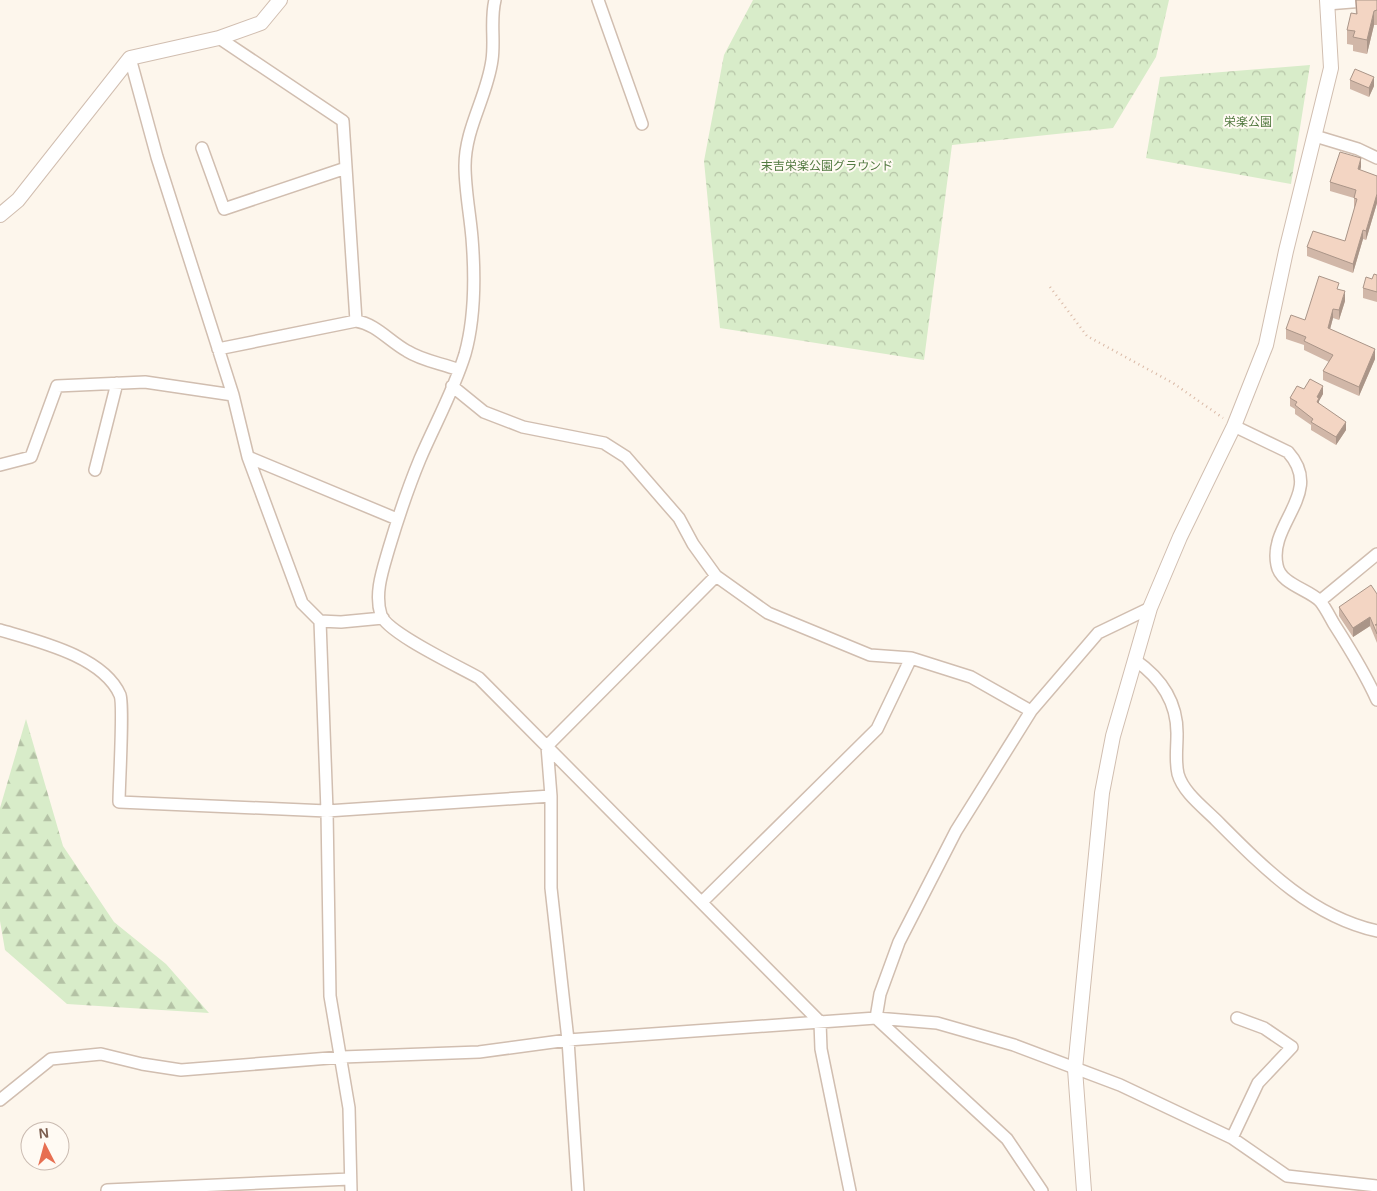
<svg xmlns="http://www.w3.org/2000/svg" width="1377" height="1191" font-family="Helvetica,'Noto Sans JP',sans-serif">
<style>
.forest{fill:url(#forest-firs)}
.park{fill:url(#park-crowns)}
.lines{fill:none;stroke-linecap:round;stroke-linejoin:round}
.minor-casing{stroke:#d1beb0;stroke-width:14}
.tertiary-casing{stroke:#d1beb0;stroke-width:16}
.path{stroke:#d9b8a5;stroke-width:2.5;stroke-dasharray:1 4;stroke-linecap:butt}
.minor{stroke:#fff;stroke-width:11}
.tertiary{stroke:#fff;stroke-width:14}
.wall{fill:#d1b7a8}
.shaded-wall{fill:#aa9588}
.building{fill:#f3d5c3;stroke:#aa9588}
.labels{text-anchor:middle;stroke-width:4;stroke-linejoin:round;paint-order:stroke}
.park-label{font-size:12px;fill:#537a41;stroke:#fffaf3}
</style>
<defs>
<pattern id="forest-firs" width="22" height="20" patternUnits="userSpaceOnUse" patternTransform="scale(1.25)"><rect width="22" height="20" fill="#d8ecc9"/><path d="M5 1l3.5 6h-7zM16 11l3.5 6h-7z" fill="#b4c2a5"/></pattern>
<pattern id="park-crowns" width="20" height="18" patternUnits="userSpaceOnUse" patternTransform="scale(1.25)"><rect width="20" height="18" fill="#d8ecc9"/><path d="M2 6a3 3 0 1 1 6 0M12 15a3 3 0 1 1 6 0" fill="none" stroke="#b4c2a5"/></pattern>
</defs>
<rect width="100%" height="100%" fill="#fdf6ec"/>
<path class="forest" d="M 26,719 L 63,846 L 114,922 L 166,964 L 209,1013 L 67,1004 L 5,950 L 0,921 L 0,808 Z"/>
<path class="park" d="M 753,0 L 1169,0 L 1156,57 L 1113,128 L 952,145 L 924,360 L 720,328 L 704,161 L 724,55 Z
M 1310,65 L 1291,184 L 1146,158 L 1160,77 Z"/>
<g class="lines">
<g class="minor-casing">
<path id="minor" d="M 495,0 C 490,20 495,40 492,60 C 487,97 465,128 465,166 C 465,190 470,214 472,238 C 475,275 475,318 465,354 C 454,390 435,424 420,459 C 408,488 398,518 389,548 C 383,569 374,593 381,615 C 387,633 460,667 479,678 L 820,1022 L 821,1049 L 850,1191
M 598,0 L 642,124
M 1327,4 L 1377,0
M 219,38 L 343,121 L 356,321
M 130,58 L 157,157 L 233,395 L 248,457 L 302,603 L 320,621 L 341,622 L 383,618
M 1315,136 L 1358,149 L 1377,158
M 202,148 L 224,209 L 346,168
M 218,349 L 356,321 C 376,324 389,341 407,351 C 423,361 441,363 459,370
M 452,386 L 484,412 L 523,427 L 604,443 L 626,457 L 679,518 L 693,544 L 716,576 L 768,613 L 870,655 L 911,658 L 971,677 L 1031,711
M 1234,426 L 1288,452 C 1325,493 1268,523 1277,565 C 1280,584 1308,589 1320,601 C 1325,607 1330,617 1334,624 C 1350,649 1365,673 1377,700
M 248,457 L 397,519
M 0,465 L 31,457 L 57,386 L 145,382 L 233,395
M 95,470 L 117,383
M 1320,601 L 1377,554
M 320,621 L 327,811 L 330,996 L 349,1108 L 351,1191
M 0,630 C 37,641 103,656 120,695 C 124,704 119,786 119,802 L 327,811 L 551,796
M 1135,660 C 1161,678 1178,702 1177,736 C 1177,748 1175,761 1178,774 C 1183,792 1203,807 1216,820 C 1263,867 1310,916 1377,931
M 702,902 L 877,729 L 911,658
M 876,1018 L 880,994 L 899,942 L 956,831 L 1031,711 L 1098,633 L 1150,608
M 876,1018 L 1007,1139 L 1042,1191
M 0,1100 L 51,1059 L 101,1054 L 142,1064 L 181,1070 L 342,1057 L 479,1052 L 568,1040 L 876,1018 L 937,1023 L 1014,1045 L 1120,1085 L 1232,1138 L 1287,1176 L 1377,1186
M 1232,1138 L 1258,1083 L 1292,1047 L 1264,1028 L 1237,1018
M 107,1190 L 350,1179
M 578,1191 L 568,1040 L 551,888 L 551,796 L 547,746 L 716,576"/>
</g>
<g class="tertiary-casing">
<path id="tertiary" d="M 0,215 L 18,200 L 130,58 L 219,38 L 261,23 L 280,0
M 1084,1191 L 1075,1069 L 1102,793 L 1113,736 L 1150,608 L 1180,537 L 1234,426 L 1266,345 L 1286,251 L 1331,68 L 1327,0"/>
</g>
<path class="path" d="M 1050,287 L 1087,336 L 1173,383 L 1223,418"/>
<use href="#minor" class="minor"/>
<use href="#tertiary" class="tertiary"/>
</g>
<path class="wall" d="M 1355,0 L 1377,0 L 1377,25 L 1374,25 L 1367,54 L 1353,51 L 1353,45 L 1347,44 L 1347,30 L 1356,14 Z
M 1350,80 L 1374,86 L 1369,97 L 1350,89 Z
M 1361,167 L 1360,170 L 1377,176 L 1377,203 L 1366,240 L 1363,239 L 1353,273 L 1307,256 L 1307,247 L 1345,241 L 1355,207 L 1354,207 L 1354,198 L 1330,191 L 1330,182 Z
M 1377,275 L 1377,302 L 1363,298 L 1363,288 Z
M 1339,289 L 1345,301 L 1339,320 L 1333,318 L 1330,329 L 1375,359 L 1359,396 L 1323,380 L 1323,371 L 1329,362 L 1304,350 L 1304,345 L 1286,339 L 1286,329 L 1305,320 Z
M 1304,389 L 1323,394 L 1319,401 L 1319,403 L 1346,430 L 1336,445 L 1311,430 L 1311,425 L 1295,414 L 1295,409 L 1290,406 L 1290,398 Z
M 1377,594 L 1377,643 L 1370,626 L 1353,637 L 1339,616 L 1339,607 Z"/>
<path class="shaded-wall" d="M 1374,11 L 1374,25 L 1367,54 L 1367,40 Z
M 1374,77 L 1374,86 L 1369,97 L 1369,88 Z
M 1361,158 L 1361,167 L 1358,178 L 1358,169 Z
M 1377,194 L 1377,203 L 1366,240 L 1366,231 Z
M 1363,230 L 1363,239 L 1353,273 L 1353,264 Z
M 1345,291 L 1345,301 L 1339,320 L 1339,310 Z
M 1333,309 L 1333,318 L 1328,337 L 1328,328 Z
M 1375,349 L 1375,359 L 1359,396 L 1359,387 Z
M 1323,386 L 1323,394 L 1319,401 L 1319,407 L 1317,410 L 1317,397 Z
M 1346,422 L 1346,430 L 1336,445 L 1336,437 Z
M 1370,617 L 1370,626 L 1353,637 L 1353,628 Z"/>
<path class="building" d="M 1356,0 L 1377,0 L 1377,10 L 1374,11 L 1367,40 L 1353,37 L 1355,31 L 1347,30 L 1351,13 L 1357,14 Z
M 1355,69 L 1374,77 L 1369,88 L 1350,80 Z
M 1340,152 L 1361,158 L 1358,169 L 1377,176 L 1377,194 L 1366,231 L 1363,230 L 1353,264 L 1307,247 L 1313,231 L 1345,241 L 1357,199 L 1354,198 L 1356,190 L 1330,182 Z
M 1374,274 L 1377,275 L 1377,292 L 1363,288 L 1366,277 L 1372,279 Z
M 1319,276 L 1339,283 L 1337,289 L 1345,291 L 1339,310 L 1333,309 L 1328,328 L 1375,349 L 1359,387 L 1323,371 L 1333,355 L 1304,341 L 1306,337 L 1286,329 L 1291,315 L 1305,320 Z
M 1310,379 L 1323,386 L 1317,397 L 1319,398 L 1317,402 L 1346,422 L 1336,437 L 1311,422 L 1313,419 L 1295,405 L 1297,402 L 1290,398 L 1297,386 L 1304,389 Z
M 1371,585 L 1377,594 L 1377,624 L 1375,625 L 1377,625 L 1377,634 L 1370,617 L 1353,628 L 1339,607 Z"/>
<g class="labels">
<g class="park-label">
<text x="1248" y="126">栄楽公園</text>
<text x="827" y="170">末吉栄楽公園グラウンド</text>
</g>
</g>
<g transform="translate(45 1146) rotate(354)"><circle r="24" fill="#fffaf3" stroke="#cabbb1"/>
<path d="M0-4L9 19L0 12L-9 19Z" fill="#e76f51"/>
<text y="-8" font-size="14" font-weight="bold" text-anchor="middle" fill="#7a5c4d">N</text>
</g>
</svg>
